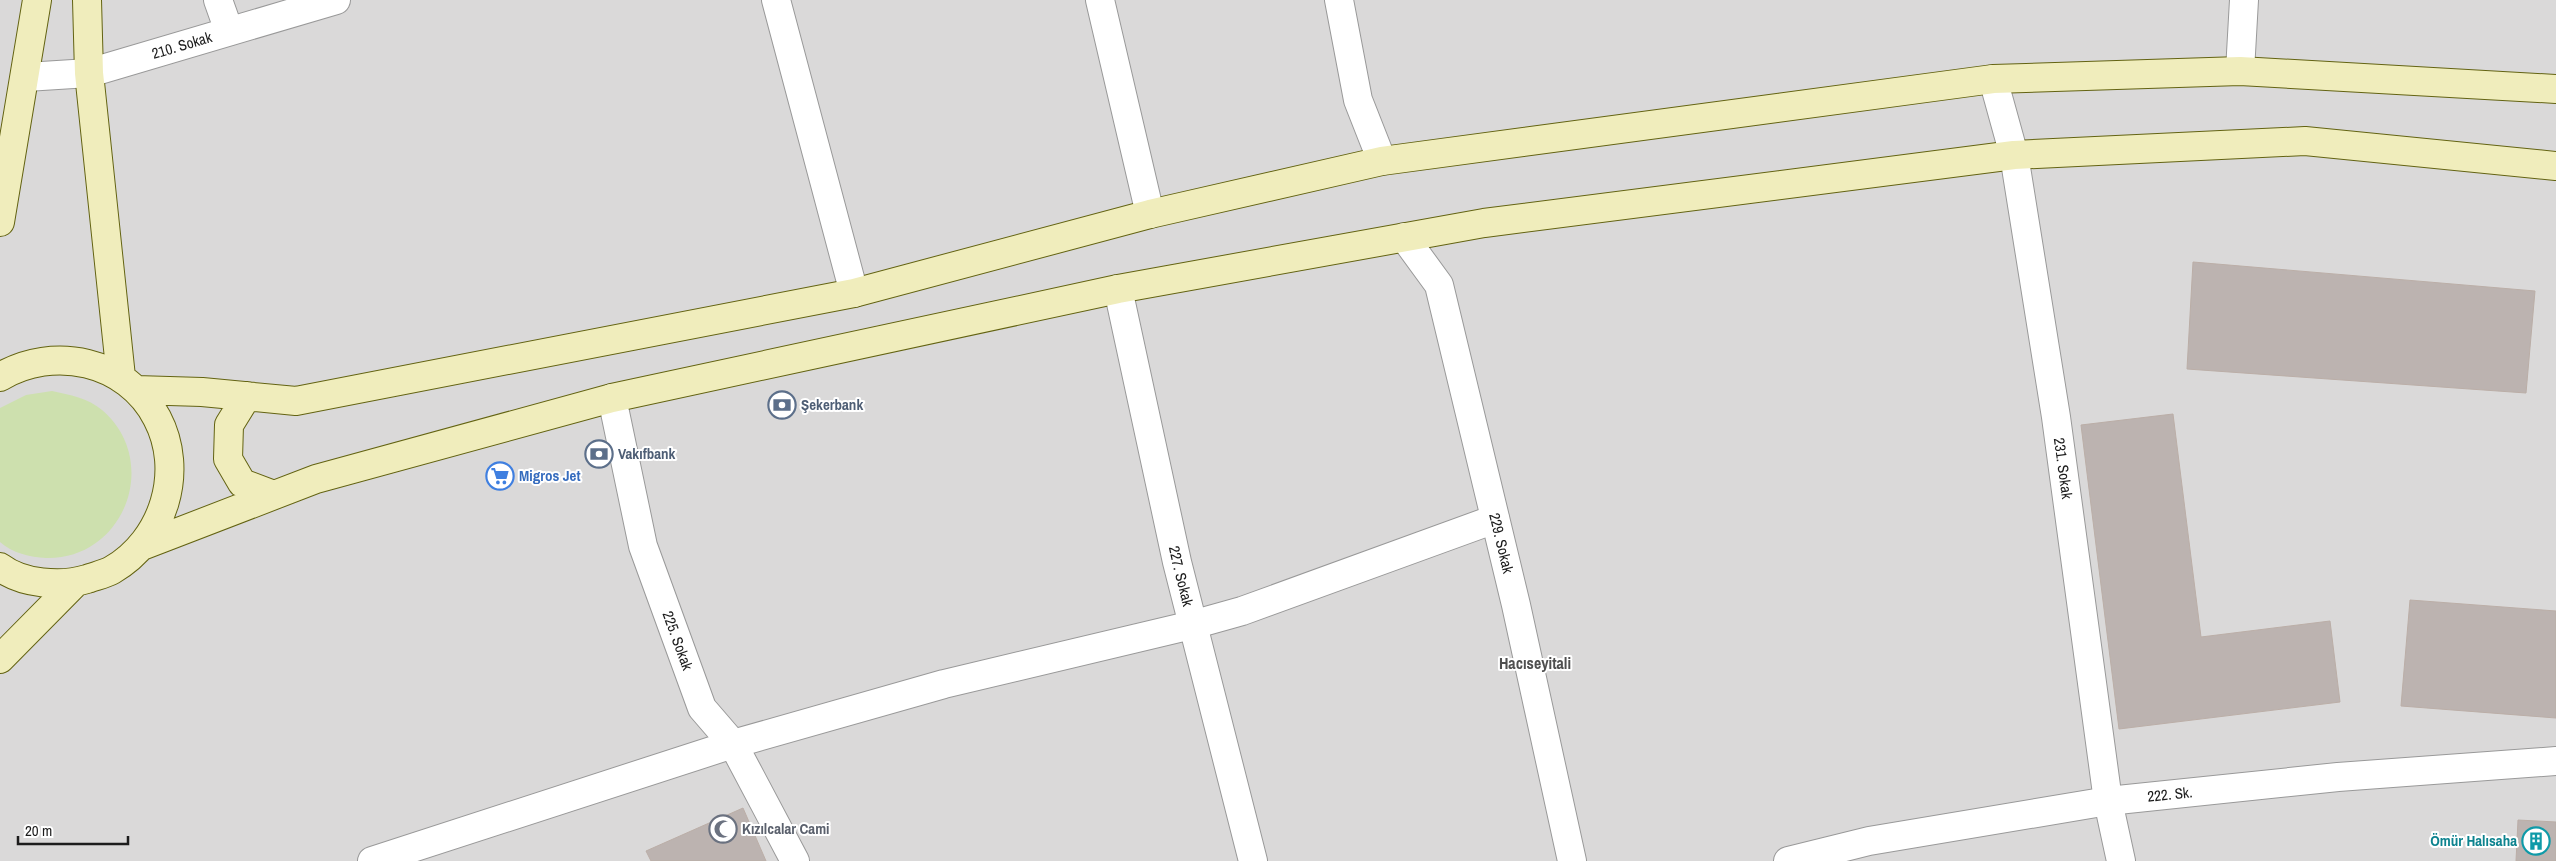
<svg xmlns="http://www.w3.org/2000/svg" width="2556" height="861" font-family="'Archivo Narrow',sans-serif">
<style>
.residential{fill:#dad9d9}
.grass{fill:#cde0ae}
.building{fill:#bcb3b0;stroke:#bbaea7}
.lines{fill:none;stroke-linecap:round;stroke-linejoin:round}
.minor-casing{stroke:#999;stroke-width:30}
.secondary-casing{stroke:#636312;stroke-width:30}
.minor{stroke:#fff;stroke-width:28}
.secondary{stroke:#f0edbc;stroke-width:28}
.labels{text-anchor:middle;stroke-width:4;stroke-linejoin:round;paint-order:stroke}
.street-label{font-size:15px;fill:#1c1c1c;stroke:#fff}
.service-label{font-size:15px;font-weight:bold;fill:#4e5e75;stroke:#fff;text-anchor:start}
.shop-label{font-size:15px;font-weight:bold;fill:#366cbe;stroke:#fff;text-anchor:start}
.worship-label{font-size:15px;font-weight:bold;fill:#5b616d;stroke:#fff;text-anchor:start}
.culture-label{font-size:15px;font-weight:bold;fill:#0d838f;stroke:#fff;text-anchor:end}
.neighbourhood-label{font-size:16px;font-weight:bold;fill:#4f4f4f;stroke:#fff}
</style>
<rect width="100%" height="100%" fill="#ece8e3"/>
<path class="residential" d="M 0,0 L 2556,0 L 2556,861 L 0,861 Z"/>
<path class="grass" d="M 52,391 C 70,395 88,398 102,410 C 162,461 124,560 46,558 C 30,557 12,553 0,542 L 0,408 L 26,395 Z"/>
<path class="building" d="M 2193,262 L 2535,291 L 2526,393 L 2187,369 Z
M 2173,414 L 2201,637 L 2330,621 L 2340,702 L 2119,729 L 2081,425 Z
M 2410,600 L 2556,611 L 2556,718 L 2401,706 Z
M 743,808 L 766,861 L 651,861 L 646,851 Z
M 2518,820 L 2556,822 L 2556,861 L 2516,861 Z"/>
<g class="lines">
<g class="minor-casing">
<g id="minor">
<path d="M 218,0 L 229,31"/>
<path d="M 776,0 L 854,293"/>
<path d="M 1100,0 L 1150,214"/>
<path d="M 1339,0 L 1358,100 L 1382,161"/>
<path d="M 2240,71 L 2244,0"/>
<path id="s1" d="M 26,77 L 89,73 L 336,0"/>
<path id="s2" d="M 1993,79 L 2014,155 L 2056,417 L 2108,801 L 2121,861"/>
<path id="s3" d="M 1404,237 L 1439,285 L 1516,605 L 1572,861"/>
<path id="s4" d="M 1118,289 L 1177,562 L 1253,861"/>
<path id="s5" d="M 612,398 L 643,546 L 702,708 L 733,744 L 795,861"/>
<path d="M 372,861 L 733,744 L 944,684 L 1192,625 L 1242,611 L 1495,519"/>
<path id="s6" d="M 1788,861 L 1869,841 L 2108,801 L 2338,777 L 2556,761"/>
</g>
</g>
<g class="secondary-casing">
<path id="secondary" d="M 87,0 L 89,73 L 121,377
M 0,222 L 37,0
M 0,377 C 53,345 127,360 157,418 C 185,471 164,540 112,570 C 105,574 95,576 87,579 C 61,587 22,584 0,567
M 136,390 L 202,392 L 296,401 L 854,293 L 1150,214 L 1382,161 L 1993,79 L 2240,71 L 2556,89
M 247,396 L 229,425 L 228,459 L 242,483 L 274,495
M 142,546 L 316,479 L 612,398 L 1118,289 L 1484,223 L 2014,155 L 2305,141 L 2556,166
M 0,659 L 76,582"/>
</g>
<use href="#minor" class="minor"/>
<use href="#secondary" class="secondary"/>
</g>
<defs>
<g id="bank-ring" transform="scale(1.4375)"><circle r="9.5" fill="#fff" stroke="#5c6f8a" stroke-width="1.5"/><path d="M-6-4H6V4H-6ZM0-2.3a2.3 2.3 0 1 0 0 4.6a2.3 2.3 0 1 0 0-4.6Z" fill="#5c6f8a"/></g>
<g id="supermarket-ring" transform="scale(1.4375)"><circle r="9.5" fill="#fff" stroke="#3f7fe0" stroke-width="1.5"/><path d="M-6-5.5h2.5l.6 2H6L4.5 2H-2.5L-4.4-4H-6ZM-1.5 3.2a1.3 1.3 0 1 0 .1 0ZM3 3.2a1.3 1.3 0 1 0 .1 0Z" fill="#3f7fe0"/></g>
<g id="mosque-ring" transform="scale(1.4375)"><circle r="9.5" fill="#fff" stroke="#6b7280" stroke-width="1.5"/><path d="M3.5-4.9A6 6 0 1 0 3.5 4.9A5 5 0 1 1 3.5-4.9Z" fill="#6b7280"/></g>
<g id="building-ring" transform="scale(1.4375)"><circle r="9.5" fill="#fff" stroke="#0f9aa8" stroke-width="1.5"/><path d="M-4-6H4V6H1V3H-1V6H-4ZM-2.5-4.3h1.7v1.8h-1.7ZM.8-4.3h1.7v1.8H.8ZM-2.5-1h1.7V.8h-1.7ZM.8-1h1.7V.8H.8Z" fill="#0f9aa8"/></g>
</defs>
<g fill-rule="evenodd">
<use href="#bank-ring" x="782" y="405"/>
<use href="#bank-ring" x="599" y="454"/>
<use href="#supermarket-ring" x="500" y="476"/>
<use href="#mosque-ring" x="723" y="829"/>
<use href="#building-ring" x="2536" y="841"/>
</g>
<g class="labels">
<g class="street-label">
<text dy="5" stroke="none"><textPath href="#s1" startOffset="160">210. Sokak</textPath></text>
<text dy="5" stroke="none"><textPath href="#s2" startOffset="396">231. Sokak</textPath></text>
<text dy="5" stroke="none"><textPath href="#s3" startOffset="325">229. Sokak</textPath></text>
<text dy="5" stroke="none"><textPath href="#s4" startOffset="294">227. Sokak</textPath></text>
<text dy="5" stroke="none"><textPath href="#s5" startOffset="252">225. Sokak</textPath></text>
<text dy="5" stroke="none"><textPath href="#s6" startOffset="388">222. Sk.</textPath></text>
</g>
<g class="service-label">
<text x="801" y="410">Şekerbank</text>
<text x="618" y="459">Vakıfbank</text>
</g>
<g class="shop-label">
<text x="519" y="481">Migros Jet</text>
</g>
<g class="worship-label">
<text x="742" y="834">Kızılcalar Cami</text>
</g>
<g class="culture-label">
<text x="2517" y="846">Ömür Halısaha</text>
</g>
<g class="neighbourhood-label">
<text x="1535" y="669">Hacıseyitali</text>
</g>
</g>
<path d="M18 836v8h110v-8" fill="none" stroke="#1c1c1c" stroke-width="2.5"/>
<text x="25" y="836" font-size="15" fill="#1c1c1c" stroke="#ffffff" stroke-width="4" paint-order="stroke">20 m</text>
</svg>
